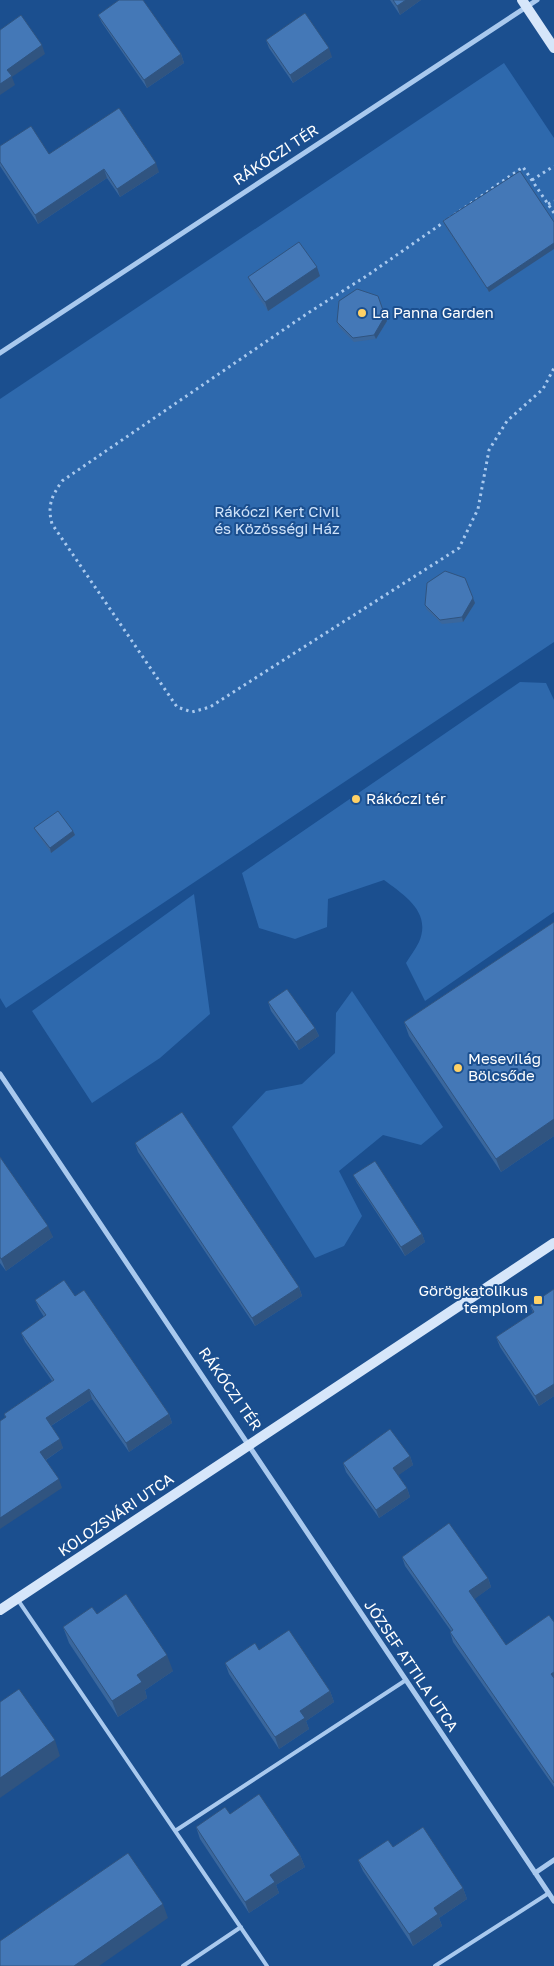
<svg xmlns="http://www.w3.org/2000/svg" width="554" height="1966" font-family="'Golos Text',sans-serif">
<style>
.green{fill:#2e69ad}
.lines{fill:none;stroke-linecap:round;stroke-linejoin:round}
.path{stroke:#a9c9ee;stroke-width:3;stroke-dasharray:2.5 4;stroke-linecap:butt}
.lane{stroke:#a9c9ee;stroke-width:4}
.street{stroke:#a9c9ee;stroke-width:5}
.secondary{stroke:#d6e6fa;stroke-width:10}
.wall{fill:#3a679d}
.shaded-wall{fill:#305480}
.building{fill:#4478b7;stroke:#305480}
.poi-dot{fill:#ffd166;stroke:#1b4f8f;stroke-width:2}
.labels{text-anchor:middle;stroke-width:4;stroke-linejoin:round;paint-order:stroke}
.street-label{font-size:15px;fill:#fff;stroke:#1b4f8f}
.poi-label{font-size:15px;fill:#fff;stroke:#1b4f8f;text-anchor:start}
.park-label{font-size:15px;fill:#cfe3fa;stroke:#1b4f8f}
</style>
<rect width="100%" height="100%" fill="#1b4f8f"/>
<path class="green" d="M 504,63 L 554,138 L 554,642 L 6,1008 L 0,998 L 0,399 Z
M 520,682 L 546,683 L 554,700 L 554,912 L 425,1001 L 406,963 C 410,956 415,950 419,942 C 432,912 404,895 384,880 L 328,899 L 327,927 L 295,939 L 259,928 L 242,873 Z
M 194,894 L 210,1014 L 160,1058 L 92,1103 L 32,1011 Z
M 352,991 L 443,1127 L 421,1145 L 383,1135 L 339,1171 L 362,1216 L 344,1246 L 315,1258 L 232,1127 L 266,1091 L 302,1084 L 335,1053 L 336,1013 Z"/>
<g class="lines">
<path class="path" d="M 532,180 L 554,166
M 548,204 L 554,201
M 554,213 L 523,167 L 368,275 L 308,313 L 62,481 C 52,496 47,505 52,524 L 177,707 L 192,712 L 210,707 L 459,548 L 478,509 L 489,450 L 507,421 L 543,389 L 554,368"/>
<path class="lane" d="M 18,1600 L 267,1966
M 175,1831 L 406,1680
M 183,1966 L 241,1927
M 435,1966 L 549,1893"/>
<path class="street" d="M 0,353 L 537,0
M 0,1074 L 554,1901
M 535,1873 L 554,1860"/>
<path class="secondary" d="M 522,0 L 554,48
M 0,1610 L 554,1243"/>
</g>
<path class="wall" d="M 390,0 L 421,0 L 400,15 Z
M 98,15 L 181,54 L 184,63 L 147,88 L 102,23 Z
M 266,40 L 332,57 L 293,83 L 269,48 Z
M 0,146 L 49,154 L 159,172 L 120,197 L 107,178 L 38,224 L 0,166 Z
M 520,171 L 489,292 L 445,226 L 443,221 Z
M 320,276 L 268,311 L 251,286 L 248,277 Z
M 387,321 L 376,339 L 354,342 L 339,327 L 337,322 Z
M 475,603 L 463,622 L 442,624 L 426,609 L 425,605 Z
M 34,828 L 73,831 L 75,835 L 51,853 L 36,832 Z
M 554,922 L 554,1136 L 501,1172 L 409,1036 L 404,1022 Z
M 268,1002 L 315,1028 L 319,1036 L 299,1050 L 271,1011 Z
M 135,1143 L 299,1287 L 302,1296 L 255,1326 L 138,1152 Z
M 0,1157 L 53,1237 L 6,1271 L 0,1263 Z
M 353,1175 L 422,1234 L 425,1242 L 405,1256 L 357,1183 Z
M 554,1289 L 554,1396 L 539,1406 L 500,1347 L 496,1337 L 533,1313 L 530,1305 Z
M 75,1296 L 169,1414 L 172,1423 L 129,1452 L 92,1399 L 51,1426 L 63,1448 L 46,1460 L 62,1488 L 5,1417 L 4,1414 L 52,1381 L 25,1342 L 21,1333 L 44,1317 L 39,1309 L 35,1300 Z
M 410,1456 L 413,1465 L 398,1475 L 407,1488 L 410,1497 L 379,1518 L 346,1472 L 343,1463 Z
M 402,1557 L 488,1578 L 491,1587 L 474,1599 L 506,1645 L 554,1622 L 554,1787 L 453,1642 L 450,1632 L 451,1631 L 405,1566 Z
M 97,1614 L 173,1671 L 145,1690 L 147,1698 L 118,1717 L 69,1643 L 63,1627 Z
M 259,1650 L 330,1691 L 334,1702 L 306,1721 L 309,1729 L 279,1749 L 229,1674 L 225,1663 Z
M 230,1814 L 300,1855 L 305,1867 L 276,1885 L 279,1893 L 249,1913 L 200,1839 L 196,1827 Z
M 393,1847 L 463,1888 L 467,1899 L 439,1918 L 442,1926 L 413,1946 L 363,1871 L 358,1860 Z"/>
<path class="shaded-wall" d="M 406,0 L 421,0 L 400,15 L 397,6 Z
M 42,45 L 45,54 L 12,77 L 15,85 L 0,95 L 0,84 L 7,70 Z
M 329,48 L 332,57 L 293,83 L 290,75 Z
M 181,54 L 184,63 L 147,88 L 144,80 Z
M 156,163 L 159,172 L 120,197 L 117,189 Z
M 104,169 L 107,178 L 38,224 L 35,215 Z
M 554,243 L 554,249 L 489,292 L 487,288 Z
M 317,267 L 320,276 L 268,311 L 265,302 Z
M 385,316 L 387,321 L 376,339 L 374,335 Z
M 473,598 L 475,603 L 463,622 L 462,617 Z
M 73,831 L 75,835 L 51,853 L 50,848 Z
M 315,1028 L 319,1036 L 299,1050 L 296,1042 Z
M 554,1119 L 554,1136 L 501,1172 L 496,1159 Z
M 48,1226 L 53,1237 L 6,1271 L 1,1259 Z
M 422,1234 L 425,1242 L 405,1256 L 401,1247 Z
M 299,1287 L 302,1296 L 255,1326 L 252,1318 Z
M 554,1384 L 554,1396 L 539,1406 L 535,1396 Z
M 89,1389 L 92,1399 L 49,1427 L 46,1418 Z
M 169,1414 L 172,1423 L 129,1452 L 126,1443 Z
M 60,1439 L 63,1448 L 44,1461 L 40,1452 Z
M 410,1456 L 413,1465 L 396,1477 L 393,1468 Z
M 59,1479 L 62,1488 L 0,1529 L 0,1518 Z
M 407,1488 L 410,1497 L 379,1518 L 376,1510 Z
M 488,1578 L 491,1587 L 472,1601 L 469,1591 Z
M 167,1655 L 173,1671 L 145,1690 L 147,1698 L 118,1717 L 112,1701 L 137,1675 Z
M 554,1672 L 554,1683 L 551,1674 Z
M 330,1691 L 334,1702 L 306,1721 L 309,1729 L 279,1749 L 275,1737 L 300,1711 Z
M 55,1740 L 60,1756 L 0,1798 L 0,1778 Z
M 300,1855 L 305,1867 L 276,1885 L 279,1893 L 249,1913 L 245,1902 L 270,1875 Z
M 463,1888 L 467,1899 L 439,1918 L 442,1926 L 413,1946 L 409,1934 L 434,1908 Z
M 163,1904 L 168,1918 L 99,1966 L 74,1966 Z"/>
<path class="building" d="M 119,0 L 143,0 L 181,54 L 144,80 L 98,15 Z
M 393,0 L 406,0 L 397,6 Z
M 305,13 L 329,48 L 290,75 L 266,40 Z
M 21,15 L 42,45 L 7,70 L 12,76 L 0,84 L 0,30 Z
M 119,108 L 156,163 L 117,189 L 104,169 L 35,215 L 0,162 L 0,146 L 31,126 L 49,154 Z
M 520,171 L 554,222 L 554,243 L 487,288 L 443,221 Z
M 299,242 L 317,267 L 265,302 L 248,277 Z
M 357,289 L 378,296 L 385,316 L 374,335 L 353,338 L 337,322 L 339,301 Z
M 445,571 L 465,578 L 473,598 L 462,617 L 440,620 L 425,605 L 427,583 Z
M 58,811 L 73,831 L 50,848 L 34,828 Z
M 554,922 L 554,1119 L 496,1159 L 404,1022 Z
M 287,989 L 315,1028 L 296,1042 L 268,1002 Z
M 182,1112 L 299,1287 L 252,1318 L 135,1143 Z
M 0,1157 L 48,1226 L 1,1259 L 0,1257 Z
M 375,1161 L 422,1234 L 401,1247 L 353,1175 Z
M 64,1280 L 75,1296 L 84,1290 L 169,1414 L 126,1443 L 89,1389 L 46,1418 L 60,1439 L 40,1452 L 59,1479 L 0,1518 L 0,1421 L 6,1417 L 4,1414 L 54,1380 L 21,1333 L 46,1315 L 35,1300 Z
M 554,1289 L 554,1384 L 535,1396 L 496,1337 L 534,1312 L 530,1305 Z
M 390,1429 L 410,1456 L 393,1468 L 407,1488 L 376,1510 L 343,1463 Z
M 449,1523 L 488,1578 L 469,1591 L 506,1645 L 549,1615 L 554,1622 L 554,1672 L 551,1674 L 554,1678 L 554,1783 L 450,1632 L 453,1630 L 402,1557 Z
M 126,1594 L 167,1655 L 137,1675 L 142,1682 L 112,1701 L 63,1627 L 92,1607 L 97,1614 Z
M 289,1630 L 330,1691 L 300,1711 L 305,1718 L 275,1737 L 225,1663 L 255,1643 L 259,1650 Z
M 19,1689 L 55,1740 L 0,1778 L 0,1702 Z
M 259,1794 L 300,1855 L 270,1875 L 275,1882 L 245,1902 L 196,1827 L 225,1807 L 230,1814 Z
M 423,1827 L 463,1888 L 434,1908 L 438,1914 L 409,1934 L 358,1860 L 388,1840 L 393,1847 Z
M 128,1853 L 163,1904 L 74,1966 L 0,1966 L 0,1941 Z"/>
<g class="poi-dot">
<circle cx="362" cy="313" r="5"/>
<circle cx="356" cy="799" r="5"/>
<circle cx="458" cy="1068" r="5"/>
<rect x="533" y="1295" width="10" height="10" rx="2.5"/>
</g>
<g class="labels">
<g class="street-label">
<text transform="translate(276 155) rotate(-33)" y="5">RÁKÓCZI TÉR</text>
<text transform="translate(230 1389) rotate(55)" y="5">RÁKÓCZI TÉR</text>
<text transform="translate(116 1515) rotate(-34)" y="5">KOLOZSVÁRI UTCA</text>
<text transform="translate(411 1666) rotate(56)" y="5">JÓZSEF ATTILA UTCA</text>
</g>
<g class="poi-label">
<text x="372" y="318">La Panna Garden</text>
<text x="366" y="804">Rákóczi tér</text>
<text x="468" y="1064">Mesevilág<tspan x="468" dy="17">Bölcsőde</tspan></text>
<text x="528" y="1296" text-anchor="end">Görögkatolikus<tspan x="528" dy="17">templom</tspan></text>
</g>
<g class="park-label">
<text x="277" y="517">Rákóczi Kert Civil<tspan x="277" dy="17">és Közösségi Ház</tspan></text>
</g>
</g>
</svg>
